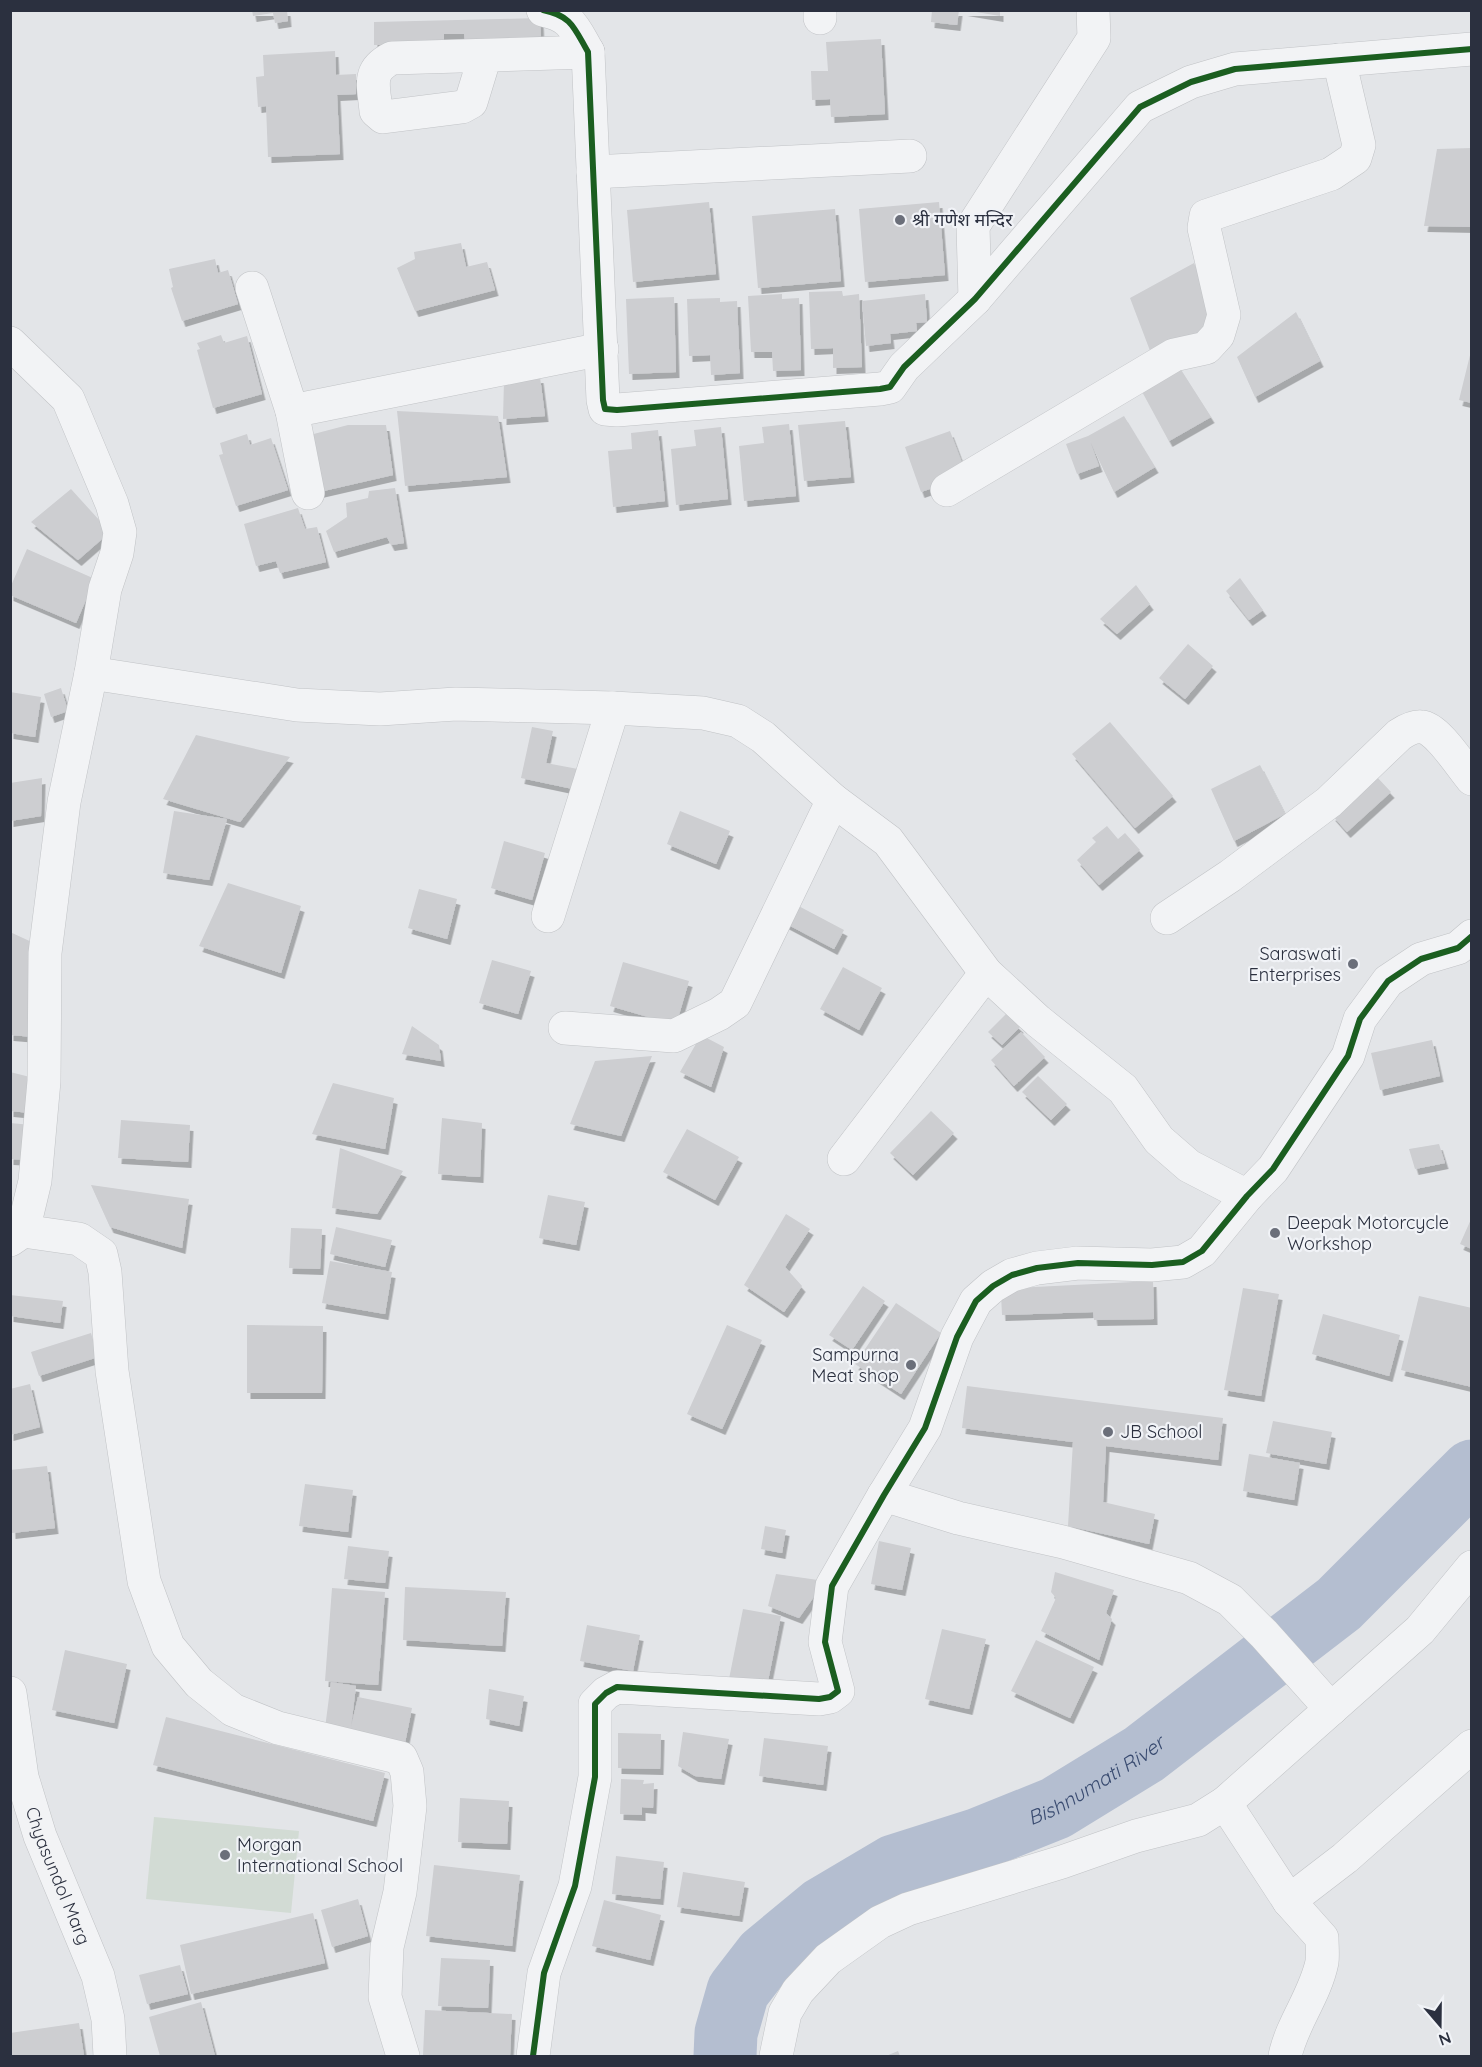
<svg xmlns="http://www.w3.org/2000/svg" width="1482" height="2067" font-family="Quicksand,'Noto Sans Devanagari',sans-serif">
<style>
.green{fill:#d2dbd4}
.lines{fill:none;stroke-linecap:round;stroke-linejoin:round}
.river{stroke:#b4bed0;stroke-width:63}
.building{fill:#cdced1;filter:url(#shadow)}
.minor-casing{stroke:#c1c3c6;stroke-width:34}
.minor{stroke:#f2f3f5;stroke-width:33}
.cycleway-casing{stroke:#f1f3f7;stroke-width:10}
.cycleway{stroke:#1b5e20;stroke-width:6}
.poi-dot{fill:#6b6f7a;stroke:#f1f3f7;stroke-width:2}
.labels{text-anchor:middle;stroke-width:4.5;stroke-linejoin:round;paint-order:stroke}
.poi-label{font-size:18px;fill:#2b303f;stroke:#f1f3f7;text-anchor:start}
.street-label{font-size:18px;fill:#2b303f;stroke:#f1f3f7}
.water-label{font-size:20px;font-style:italic;fill:#394b70;stroke:#f1f3f7}
</style>
<defs>
<filter id="shadow"><feDropShadow dx="3.5" dy="6" stdDeviation="0" flood-color="#0004"/></filter>
</defs>
<rect width="100%" height="100%" fill="#e3e5e8"/>
<path class="green" d="M 154,1817 L 299,1831 L 291,1913 L 146,1899 Z"/>
<g class="lines">
<path class="river" id="s1" d="M 725,2056 L 726,2033 L 738,1991 L 765,1956 L 823,1908 L 894,1866 L 979,1839 L 1056,1808 L 1144,1754 L 1339,1604 L 1472,1471"/>
</g>
<path class="building" d="M 252,10 L 287,10 L 288,21 L 275,23 L 273,13 L 253,16 Z
M 932,10 L 959,10 L 957,25 L 931,22 Z
M 964,10 L 1000,10 L 1000,16 Z
M 540,18 L 541,40 L 465,42 L 464,34 L 444,34 L 444,44 L 374,45 L 374,22 Z
M 881,39 L 885,114 L 831,117 L 830,99 L 812,100 L 811,71 L 828,71 L 826,42 Z
M 335,51 L 336,75 L 356,74 L 356,94 L 337,95 L 340,154 L 268,157 L 266,106 L 258,107 L 256,77 L 264,76 L 263,55 Z
M 1472,148 L 1472,227 L 1424,226 L 1437,149 Z
M 709,202 L 716,274 L 633,282 L 627,210 Z
M 939,202 L 945,275 L 865,282 L 859,209 Z
M 835,209 L 841,281 L 758,288 L 752,216 Z
M 461,243 L 466,267 L 487,262 L 495,290 L 415,311 L 397,268 L 415,259 L 414,252 Z
M 215,259 L 218,273 L 228,270 L 238,304 L 182,321 L 171,288 L 173,287 L 169,269 Z
M 1194,263 L 1220,321 L 1152,356 L 1130,298 Z
M 842,291 L 843,296 L 859,294 L 862,367 L 833,368 L 833,348 L 811,349 L 809,292 Z
M 782,294 L 782,299 L 799,298 L 801,370 L 773,371 L 772,352 L 751,352 L 748,296 Z
M 925,294 L 927,322 L 916,323 L 917,331 L 890,334 L 891,343 L 866,346 L 862,301 Z
M 674,297 L 676,372 L 629,374 L 626,299 Z
M 720,298 L 720,302 L 737,301 L 740,373 L 711,375 L 710,355 L 689,356 L 687,299 Z
M 1296,312 L 1320,361 L 1255,397 L 1237,357 Z
M 221,335 L 224,343 L 247,336 L 262,394 L 213,408 L 197,350 L 200,349 L 197,343 Z
M 1471,351 L 1472,351 L 1472,403 L 1459,400 Z
M 1174,359 L 1211,417 L 1169,441 L 1137,382 Z
M 540,377 L 545,416 L 503,419 L 504,380 Z
M 397,411 L 498,416 L 507,477 L 405,486 Z
M 1124,416 L 1155,467 L 1114,492 L 1090,441 L 1099,466 L 1077,474 L 1066,444 L 1088,436 Z
M 845,421 L 851,477 L 804,481 L 798,425 Z
M 789,424 L 796,496 L 744,501 L 739,446 L 764,443 L 762,427 Z
M 348,425 L 386,425 L 393,475 L 319,492 L 306,436 Z
M 721,427 L 728,499 L 676,505 L 671,449 L 696,446 L 694,430 Z
M 658,430 L 665,501 L 613,507 L 608,451 L 632,449 L 631,433 Z
M 950,431 L 967,476 L 921,492 L 905,447 Z
M 247,434 L 250,445 L 271,438 L 288,490 L 236,506 L 219,455 L 223,454 L 220,443 Z
M 395,488 L 404,543 L 391,545 L 387,537 L 334,552 L 326,531 L 347,517 L 346,503 L 368,498 L 369,491 Z
M 71,489 L 110,532 L 78,560 L 31,522 Z
M 298,508 L 305,529 L 317,527 L 326,562 L 280,573 L 276,561 L 256,566 L 244,524 Z
M 27,549 L 95,579 L 76,623 L 10,595 L 10,588 Z
M 1240,578 L 1263,610 L 1249,620 L 1226,591 Z
M 1136,585 L 1150,604 L 1117,634 L 1100,619 Z
M 1188,644 L 1213,666 L 1185,699 L 1159,678 Z
M 61,688 L 68,711 L 51,717 L 44,694 Z
M 10,692 L 41,697 L 35,737 L 10,733 Z
M 1110,722 L 1173,796 L 1135,828 L 1072,754 Z
M 532,727 L 553,731 L 546,763 L 578,769 L 573,789 L 521,778 Z
M 196,735 L 290,757 L 240,822 L 163,799 Z
M 1260,765 L 1285,814 L 1234,841 L 1211,789 Z
M 1376,776 L 1391,792 L 1347,832 L 1332,815 Z
M 42,778 L 41,816 L 10,821 L 10,783 Z
M 174,811 L 227,819 L 209,880 L 163,873 Z
M 680,811 L 730,831 L 716,864 L 667,844 Z
M 1107,826 L 1118,839 L 1125,833 L 1140,850 L 1099,885 L 1077,860 L 1096,842 L 1092,838 Z
M 504,841 L 545,853 L 532,900 L 491,888 Z
M 228,883 L 301,906 L 281,973 L 199,946 Z
M 419,889 L 457,899 L 447,939 L 408,928 Z
M 791,902 L 844,930 L 834,949 L 781,921 Z
M 10,932 L 36,944 L 34,1037 L 10,1035 Z
M 492,960 L 531,971 L 518,1014 L 479,1003 Z
M 623,962 L 689,981 L 676,1025 L 610,1006 Z
M 843,967 L 882,988 L 859,1030 L 820,1009 Z
M 1006,1014 L 1020,1027 L 1002,1045 L 988,1032 Z
M 412,1026 L 439,1045 L 441,1061 L 402,1054 Z
M 1021,1032 L 1045,1057 L 1014,1086 L 991,1060 Z
M 701,1035 L 724,1047 L 711,1087 L 680,1072 Z
M 1432,1040 L 1440,1076 L 1380,1090 L 1371,1053 Z
M 652,1056 L 621,1136 L 570,1124 L 595,1061 Z
M 10,1072 L 30,1077 L 31,1113 L 10,1111 Z
M 1038,1076 L 1067,1104 L 1051,1120 L 1022,1092 Z
M 333,1083 L 394,1098 L 385,1149 L 312,1134 Z
M 931,1111 L 954,1133 L 913,1175 L 890,1153 Z
M 442,1118 L 482,1123 L 480,1177 L 438,1174 Z
M 121,1120 L 190,1125 L 188,1162 L 118,1158 Z
M 10,1123 L 32,1125 L 28,1160 L 10,1159 Z
M 687,1129 L 739,1157 L 715,1200 L 663,1172 Z
M 1439,1144 L 1445,1163 L 1415,1169 L 1409,1149 Z
M 340,1148 L 403,1171 L 377,1214 L 332,1208 Z
M 91,1185 L 189,1199 L 182,1248 L 110,1227 Z
M 548,1195 L 585,1202 L 576,1245 L 539,1238 Z
M 786,1214 L 810,1229 L 785,1267 L 802,1286 L 784,1312 L 744,1285 Z
M 1472,1217 L 1472,1249 L 1460,1244 Z
M 336,1227 L 392,1240 L 385,1267 L 330,1254 Z
M 291,1228 L 322,1229 L 320,1269 L 289,1268 Z
M 330,1261 L 392,1272 L 385,1314 L 322,1303 Z
M 1153,1281 L 1154,1319 L 1094,1320 L 1093,1312 L 1002,1315 L 1001,1294 L 1015,1288 Z
M 863,1286 L 885,1301 L 852,1350 L 829,1335 Z
M 1243,1288 L 1279,1294 L 1261,1396 L 1224,1390 Z
M 10,1295 L 63,1301 L 60,1323 L 10,1316 Z
M 1419,1296 L 1472,1308 L 1472,1387 L 1401,1370 Z
M 896,1303 L 941,1333 L 901,1394 L 855,1364 Z
M 1323,1314 L 1400,1335 L 1389,1376 L 1312,1354 Z
M 247,1325 L 323,1326 L 322,1393 L 247,1393 Z
M 727,1325 L 762,1340 L 722,1429 L 687,1414 Z
M 91,1333 L 98,1357 L 39,1376 L 31,1352 Z
M 30,1384 L 40,1427 L 10,1435 L 10,1389 Z
M 967,1386 L 1223,1418 L 1218,1460 L 1106,1446 L 1103,1502 L 1155,1514 L 1149,1544 L 1068,1526 L 1073,1442 L 962,1428 Z
M 1273,1421 L 1332,1432 L 1326,1464 L 1266,1453 Z
M 1249,1454 L 1300,1463 L 1294,1500 L 1243,1491 Z
M 47,1466 L 55,1528 L 12,1533 L 10,1470 Z
M 305,1484 L 353,1490 L 348,1532 L 299,1526 Z
M 765,1526 L 786,1530 L 782,1553 L 761,1549 Z
M 879,1541 L 911,1548 L 902,1590 L 871,1584 Z
M 348,1546 L 389,1551 L 385,1583 L 344,1579 Z
M 1055,1572 L 1114,1590 L 1106,1613 L 1112,1619 L 1099,1660 L 1041,1631 L 1056,1598 L 1051,1592 Z
M 776,1574 L 825,1581 L 799,1618 L 768,1606 Z
M 405,1587 L 506,1592 L 502,1646 L 403,1640 Z
M 332,1588 L 385,1592 L 378,1685 L 325,1681 Z
M 743,1609 L 781,1616 L 767,1686 L 729,1679 Z
M 587,1625 L 640,1635 L 633,1671 L 580,1661 Z
M 942,1629 L 986,1639 L 969,1709 L 925,1699 Z
M 1036,1640 L 1094,1667 L 1070,1718 L 1011,1691 Z
M 65,1650 L 127,1664 L 114,1723 L 52,1710 Z
M 331,1682 L 356,1686 L 351,1727 L 358,1697 L 412,1708 L 405,1743 L 325,1728 Z
M 489,1689 L 524,1696 L 519,1726 L 486,1719 Z
M 166,1717 L 385,1773 L 373,1821 L 153,1765 Z
M 683,1732 L 729,1739 L 721,1779 L 695,1776 L 678,1766 Z
M 618,1733 L 661,1734 L 660,1769 L 618,1768 Z
M 764,1738 L 828,1746 L 823,1785 L 759,1776 Z
M 621,1779 L 644,1780 L 643,1784 L 654,1783 L 653,1808 L 642,1807 L 642,1815 L 620,1814 Z
M 460,1798 L 509,1801 L 507,1844 L 458,1842 Z
M 616,1856 L 664,1862 L 660,1899 L 612,1894 Z
M 434,1865 L 520,1875 L 512,1946 L 426,1936 Z
M 683,1872 L 745,1882 L 739,1916 L 677,1907 Z
M 358,1899 L 368,1936 L 332,1947 L 321,1910 Z
M 604,1900 L 661,1915 L 650,1960 L 592,1946 Z
M 313,1913 L 325,1963 L 191,1994 L 180,1945 Z
M 441,1958 L 490,1960 L 488,2008 L 438,2006 Z
M 180,1965 L 188,1994 L 147,2004 L 139,1975 Z
M 201,2002 L 215,2056 L 160,2056 L 149,2017 Z
M 425,2010 L 512,2014 L 510,2056 L 423,2056 Z
M 79,2023 L 84,2056 L 10,2056 L 10,2033 Z
M 898,2051 L 900,2056 L 886,2056 Z"/>
<g class="lines">
<g class="minor-casing">
<g id="minor">
<path d="M 543,10 C 572,16 574,28 588,52 L 603,400 L 605,409 L 617,410 L 880,389 L 890,387 L 904,367 L 975,299 L 1140,107 L 1191,82 L 1235,69 L 1472,49"/>
<path d="M 820,18 L 820,10"/>
<path d="M 485,56 L 471,102 L 462,107 L 383,117 L 376,111 C 374,86 366,71 392,58 L 588,52"/>
<path d="M 593,172 L 910,156"/>
<path d="M 252,288 L 292,411 L 602,349"/>
<path d="M 975,299 L 973,226 L 1094,38 L 1093,10"/>
<path d="M 10,343 L 68,399 L 112,504 L 120,532 L 117,553 L 105,589 L 91,673 L 64,802 L 45,953 L 44,1081 L 35,1181 L 23,1231 L 10,1240"/>
<path d="M 292,411 L 308,493"/>
<path d="M 947,490 L 1174,355 L 1206,348 L 1218,335 L 1224,315 L 1204,228 L 1206,216 L 1331,174 L 1355,158 L 1359,145 L 1339,60"/>
<path d="M 91,673 L 297,705 L 380,709 L 456,704 L 613,708 L 703,713 L 738,721 L 763,737 L 833,800 L 888,841 L 986,973 L 1038,1021 L 1123,1089 L 1159,1140 L 1189,1166 L 1247,1196"/>
<path d="M 548,916 L 613,708"/>
<path d="M 1167,918 L 1230,876 L 1329,802 L 1399,735 C 1405,731 1414,726 1422,727 C 1437,728 1461,766 1472,779"/>
<path d="M 565,1028 L 674,1036 L 719,1014 L 735,1003 L 833,800"/>
<path d="M 844,1159 L 986,973"/>
<path d="M 23,1231 L 79,1239 L 101,1254 L 105,1272 L 112,1371 L 144,1581 L 168,1646 L 199,1683 L 233,1710 L 278,1728 L 401,1758 L 407,1772 L 410,1806 L 400,1892 L 387,1947 L 385,1997 L 403,2056"/>
<path d="M 884,1495 L 958,1518 L 1063,1542 L 1189,1578 L 1230,1600 L 1264,1634 L 1331,1709"/>
<path id="s2" d="M 10,1693 L 22,1777 L 40,1836 L 98,1976 L 108,2019 L 110,2056"/>
<path d="M 1225,1803 L 1289,1901 L 1322,1938 C 1322,1946 1323,1955 1322,1962 C 1315,1996 1292,2023 1285,2056"/>
<path d="M 1289,1901 L 1345,1858 L 1472,1746"/>
<path d="M 533,2056 L 544,1973 L 575,1886 L 595,1777 L 595,1704 L 606,1693 L 617,1687 L 819,1699 L 830,1697 L 838,1691 L 825,1642 L 832,1586 L 884,1495 L 925,1428 L 957,1337 L 976,1301 L 993,1286 L 1012,1275 L 1037,1268 L 1078,1263 L 1152,1265 L 1183,1262 L 1202,1251 L 1247,1196 L 1273,1169 L 1348,1056 L 1360,1019 L 1388,981 L 1421,959 L 1458,948 L 1472,936"/>
<path d="M 776,2056 L 785,2013 L 798,1991 L 828,1959 L 880,1922 L 908,1909 L 1062,1862 L 1136,1836 L 1198,1820 L 1225,1803 L 1420,1630 L 1472,1567"/>
</g>
</g>
<use href="#minor" class="minor"/>
<g class="cycleway-casing">
<path id="cycleway" d="M 543,10 C 572,16 574,28 588,52 L 603,400 L 605,409 L 617,410 L 880,389 L 890,387 L 904,367 L 975,299 L 1140,107 L 1191,82 L 1235,69 L 1472,49
M 533,2056 L 544,1973 L 575,1886 L 595,1777 L 595,1704 L 606,1693 L 617,1687 L 819,1699 L 830,1697 L 838,1691 L 825,1642 L 832,1586 L 884,1495 L 925,1428 L 957,1337 L 976,1301 L 993,1286 L 1012,1275 L 1037,1268 L 1078,1263 L 1152,1265 L 1183,1262 L 1202,1251 L 1247,1196 L 1273,1169 L 1348,1056 L 1360,1019 L 1388,981 L 1421,959 L 1458,948 L 1472,936"/>
</g>
<use href="#cycleway" class="cycleway"/>
</g>
<g class="poi-dot">
<circle cx="900" cy="220" r="6"/>
<circle cx="1353" cy="964" r="6"/>
<circle cx="1275" cy="1233" r="6"/>
<circle cx="911" cy="1365" r="6"/>
<circle cx="1108" cy="1432" r="6"/>
<circle cx="225" cy="1855" r="6"/>
</g>
<g class="labels">
<g class="poi-label">
<text x="912" y="226">श्री गणेश मन्दिर</text>
<text x="1341" y="960" text-anchor="end">Saraswati<tspan x="1341" dy="21">Enterprises</tspan></text>
<text x="1287" y="1229">Deepak Motorcycle<tspan x="1287" dy="21">Workshop</tspan></text>
<text x="899" y="1361" text-anchor="end">Sampurna<tspan x="899" dy="21">Meat shop</tspan></text>
<text x="1120" y="1438">JB School</text>
<text x="237" y="1851">Morgan<tspan x="237" dy="21">International School</tspan></text>
</g>
<g class="street-label">
<text dy="6" stroke="none"><textPath href="#s2" startOffset="190">Chyasundol Marg</textPath></text>
</g>
<g class="water-label">
<text dy="7" stroke="none"><textPath href="#s1" startOffset="489">Bishnumati River</textPath></text>
</g>
</g>
<rect width="1482" height="2067" fill="none" stroke="#2b303f" stroke-width="24"/>
<g transform="translate(1440 2025) rotate(160)" stroke="#f1f3f7" stroke-width="4.5" paint-order="stroke">
<path d="M0-4.5L10 22L0 15L-10 22Z" fill="#2b303f"/>
<text y="-9" font-size="16" font-weight="bold" text-anchor="middle" fill="#2b303f">N</text>
</g>
</svg>
